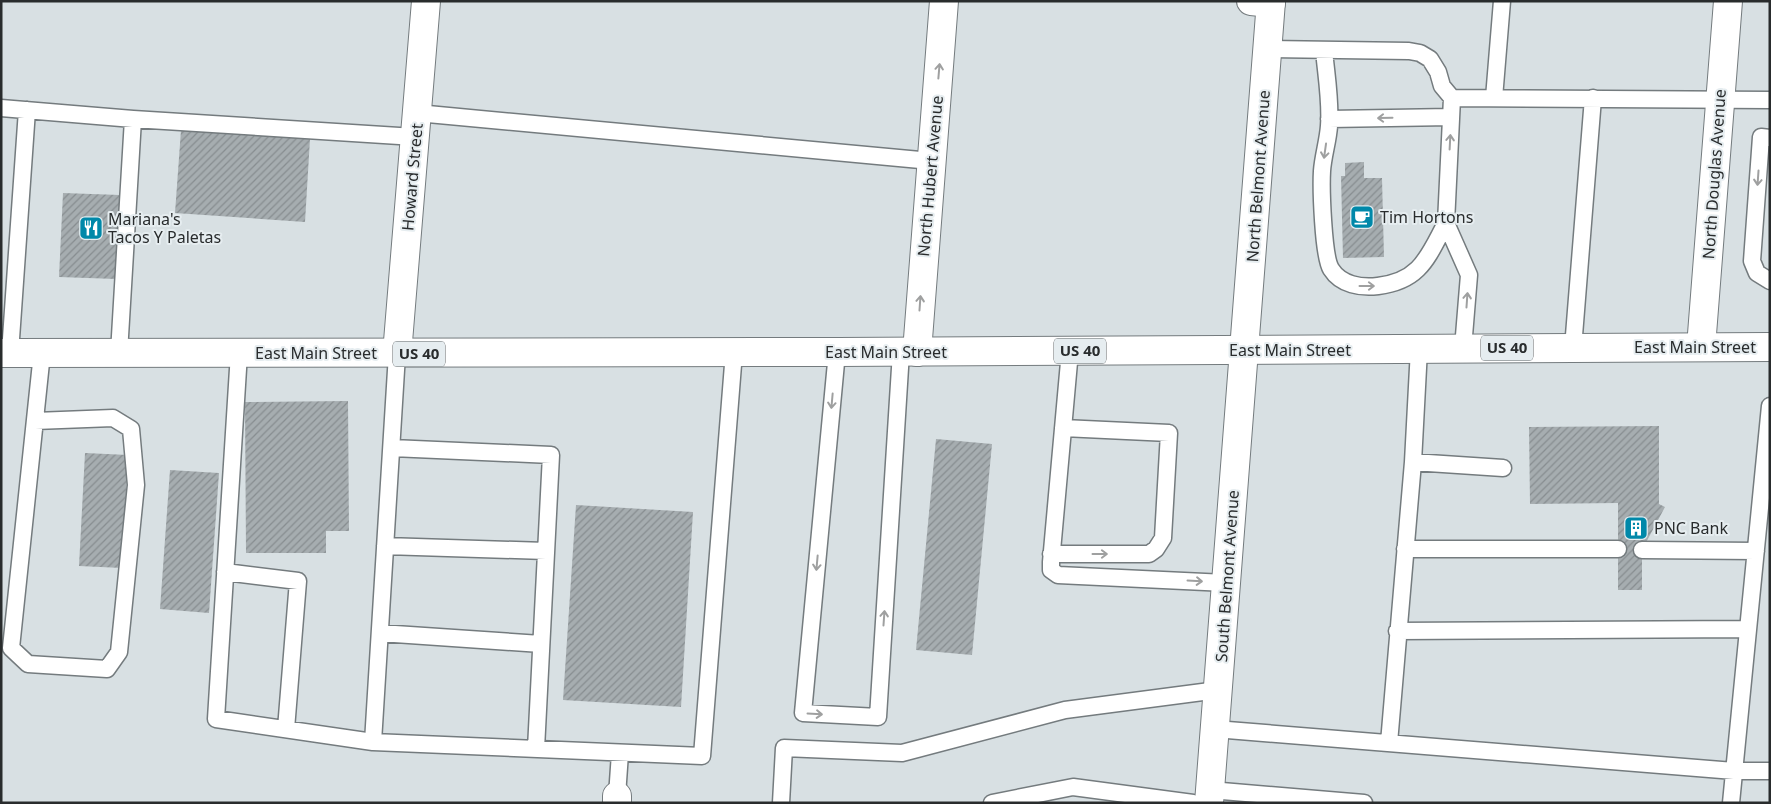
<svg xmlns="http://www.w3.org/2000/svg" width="1771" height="804" font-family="'Noto Sans',sans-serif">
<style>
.building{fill:url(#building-hatch)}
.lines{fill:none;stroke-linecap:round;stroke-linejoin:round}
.service-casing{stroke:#747b7e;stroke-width:19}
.minor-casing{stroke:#747b7e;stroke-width:30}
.tertiary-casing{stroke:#747b7e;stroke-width:30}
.secondary-casing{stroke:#747b7e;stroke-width:30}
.primary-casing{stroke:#747b7e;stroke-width:30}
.service{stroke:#fff;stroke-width:16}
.minor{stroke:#fff;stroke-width:28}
.tertiary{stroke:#fff;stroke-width:28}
.secondary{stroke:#fff;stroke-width:28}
.primary{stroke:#fff;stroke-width:28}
.oneway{stroke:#9fa0a0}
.labels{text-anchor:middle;stroke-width:4;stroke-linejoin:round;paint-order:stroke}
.shield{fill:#e6edf0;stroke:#626668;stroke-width:1}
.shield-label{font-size:15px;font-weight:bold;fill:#292c2d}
.street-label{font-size:16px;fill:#292c2d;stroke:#e6edf0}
.poi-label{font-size:16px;fill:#292c2d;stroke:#e6edf0;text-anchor:start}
</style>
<defs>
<pattern id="building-hatch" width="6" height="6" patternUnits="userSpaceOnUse" patternTransform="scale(1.25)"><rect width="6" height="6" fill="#a6adb0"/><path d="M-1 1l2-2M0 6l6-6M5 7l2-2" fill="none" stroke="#878d90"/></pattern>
</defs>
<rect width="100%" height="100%" fill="#d8e0e3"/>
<path class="building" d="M 181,130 L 310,139 L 305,222 L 175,213 Z
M 1364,162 L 1364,178 L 1382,178 L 1384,257 L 1343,258 L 1341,176 L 1345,176 L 1345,163 Z
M 63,193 L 120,195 L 116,279 L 59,277 Z
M 348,401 L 349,531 L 326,531 L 326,553 L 246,553 L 245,402 Z
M 1659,426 L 1659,504 L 1665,507 L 1642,550 L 1642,590 L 1618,590 L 1618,503 L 1530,504 L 1529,427 Z
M 936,439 L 992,444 L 972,655 L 916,650 Z
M 85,453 L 128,455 L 122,568 L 79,566 Z
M 170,470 L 219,473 L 209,613 L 160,609 Z
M 576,505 L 693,512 L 681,707 L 563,700 Z"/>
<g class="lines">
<g class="service-casing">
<path id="service" d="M 1268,49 L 1409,51 L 1420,53 L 1430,59 L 1438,72 L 1442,86 L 1452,98 L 1770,100
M 1324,50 C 1326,74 1331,101 1329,126 C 1328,141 1323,156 1322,171 C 1321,188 1323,256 1331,269 C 1341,285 1361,288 1378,286 C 1421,281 1428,256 1446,223
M 1452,98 L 1446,223 L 1469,275 L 1463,348
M 1494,98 L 1502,1
M 1,108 L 133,119 L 415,137
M 417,113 L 931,161
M 1329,119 L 1451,117
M 1770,138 L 1761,137 L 1752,261 L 1757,273 L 1770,281
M 1573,348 L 1593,98
M 1070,351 L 1051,562 L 1051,570 L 1058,575 L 1226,583
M 837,352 L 803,713 L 878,717 L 901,352
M 10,353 L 27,110
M 119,353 L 133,119
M 239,353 L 216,719 L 373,742 L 397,354
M 35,421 L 113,418 L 131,429 L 136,485 L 119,652 L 107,669 L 28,664 L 11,648 L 42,353
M 392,448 L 551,455 L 536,749
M 1413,462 L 1503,468
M 385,546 L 546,551
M 1405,549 L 1618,549
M 1642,550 L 1756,551
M 1051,554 L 1149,554 L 1156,549 L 1163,538 L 1169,433 L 1063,428
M 225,572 L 298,581 L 286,729
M 1397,631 L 1748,629
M 380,633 L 541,644
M 1215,729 L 1734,771 L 1770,771
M 373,742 L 702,756 L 734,352
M 1389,743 L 1413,462 L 1419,349
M 1210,790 L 1364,803
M 617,796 L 620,753
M 781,803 L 784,748 L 902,753 L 1065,710 L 1218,690
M 992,803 L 1073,787 L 1193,803
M 1731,803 L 1770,406"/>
</g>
<g class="minor-casing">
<path id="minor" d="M 1251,1 L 1271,3
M 1701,347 L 1728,1
M 917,352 L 944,1
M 397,354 L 426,1
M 617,803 L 617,796"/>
</g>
<g class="tertiary-casing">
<path id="tertiary" d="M 1244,350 L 1271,1"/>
</g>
<g class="secondary-casing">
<path id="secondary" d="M 1209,803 L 1244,350"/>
</g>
<g class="primary-casing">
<path id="primary" d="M 1,353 L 837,352 L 1770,347"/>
</g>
<use href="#service" class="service"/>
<use href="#minor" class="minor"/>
<use href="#tertiary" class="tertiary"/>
<use href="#secondary" class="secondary"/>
<use href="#primary" class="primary"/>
</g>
<defs><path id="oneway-shaft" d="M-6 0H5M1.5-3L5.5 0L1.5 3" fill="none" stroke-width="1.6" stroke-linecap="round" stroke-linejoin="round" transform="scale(1.25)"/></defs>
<g class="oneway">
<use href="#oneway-shaft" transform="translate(939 71) rotate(-85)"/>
<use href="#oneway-shaft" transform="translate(1385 118) rotate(179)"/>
<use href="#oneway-shaft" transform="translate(1450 142) rotate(-87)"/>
<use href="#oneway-shaft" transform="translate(1325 151) rotate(98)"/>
<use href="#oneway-shaft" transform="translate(1758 178) rotate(94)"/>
<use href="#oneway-shaft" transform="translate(1367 286)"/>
<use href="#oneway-shaft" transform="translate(1467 300) rotate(-86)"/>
<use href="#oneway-shaft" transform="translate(920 303) rotate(-86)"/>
<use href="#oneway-shaft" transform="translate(832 401) rotate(95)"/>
<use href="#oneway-shaft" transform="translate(1100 554)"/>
<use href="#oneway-shaft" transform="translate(817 563) rotate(95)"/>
<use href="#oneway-shaft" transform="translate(1195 581) rotate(3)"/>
<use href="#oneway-shaft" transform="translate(884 618) rotate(-86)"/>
<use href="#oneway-shaft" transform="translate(815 714) rotate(3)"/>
</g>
<defs>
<g id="cafe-square" transform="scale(1.25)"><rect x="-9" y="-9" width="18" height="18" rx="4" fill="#0088a9" stroke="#e6edf0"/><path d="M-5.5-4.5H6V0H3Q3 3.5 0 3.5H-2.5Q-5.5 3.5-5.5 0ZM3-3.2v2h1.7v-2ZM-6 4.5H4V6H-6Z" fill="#fff"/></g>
<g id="restaurant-square" transform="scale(1.25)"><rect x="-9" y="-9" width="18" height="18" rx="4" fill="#0088a9" stroke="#e6edf0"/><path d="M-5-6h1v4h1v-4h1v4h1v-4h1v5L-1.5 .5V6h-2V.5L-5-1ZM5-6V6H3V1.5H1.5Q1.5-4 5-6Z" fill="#fff"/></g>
<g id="building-square" transform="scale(1.25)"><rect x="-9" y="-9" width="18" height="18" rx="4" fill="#0088a9" stroke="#e6edf0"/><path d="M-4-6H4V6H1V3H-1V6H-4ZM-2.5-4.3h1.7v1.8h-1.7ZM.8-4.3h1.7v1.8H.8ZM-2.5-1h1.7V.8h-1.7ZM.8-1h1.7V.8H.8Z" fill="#fff"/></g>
</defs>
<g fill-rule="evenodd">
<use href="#cafe-square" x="1362" y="217"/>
<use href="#restaurant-square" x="91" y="228"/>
<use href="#building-square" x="1636" y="528"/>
</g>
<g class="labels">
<g class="shield">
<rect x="1481" y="335.5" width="52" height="25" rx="4"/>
<rect x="1054" y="338.5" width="52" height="25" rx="4"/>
<rect x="393" y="341.5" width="52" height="25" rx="4"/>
</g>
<g class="shield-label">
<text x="1507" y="353">US 40</text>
<text x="1080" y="356">US 40</text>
<text x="419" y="359">US 40</text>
</g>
<g class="street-label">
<text transform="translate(1714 174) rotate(-86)" y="6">North Douglas Avenue</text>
<text transform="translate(930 176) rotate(-85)" y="6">North Hubert Avenue</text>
<text transform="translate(1258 176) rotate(-86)" y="6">North Belmont Avenue</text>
<text transform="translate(412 177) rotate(-85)" y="6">Howard Street</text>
<text x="1695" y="353">East Main Street</text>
<text x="1290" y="356">East Main Street</text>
<text x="886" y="358">East Main Street</text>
<text x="316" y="359">East Main Street</text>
<text transform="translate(1227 576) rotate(-86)" y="6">South Belmont Avenue</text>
</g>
<g class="poi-label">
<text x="1380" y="223">Tim Hortons</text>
<text x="108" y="225">Mariana's<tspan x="108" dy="18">Tacos Y Paletas</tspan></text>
<text x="1654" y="534">PNC Bank</text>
</g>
</g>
<rect width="1771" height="804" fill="none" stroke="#292c2d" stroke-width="5"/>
</svg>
